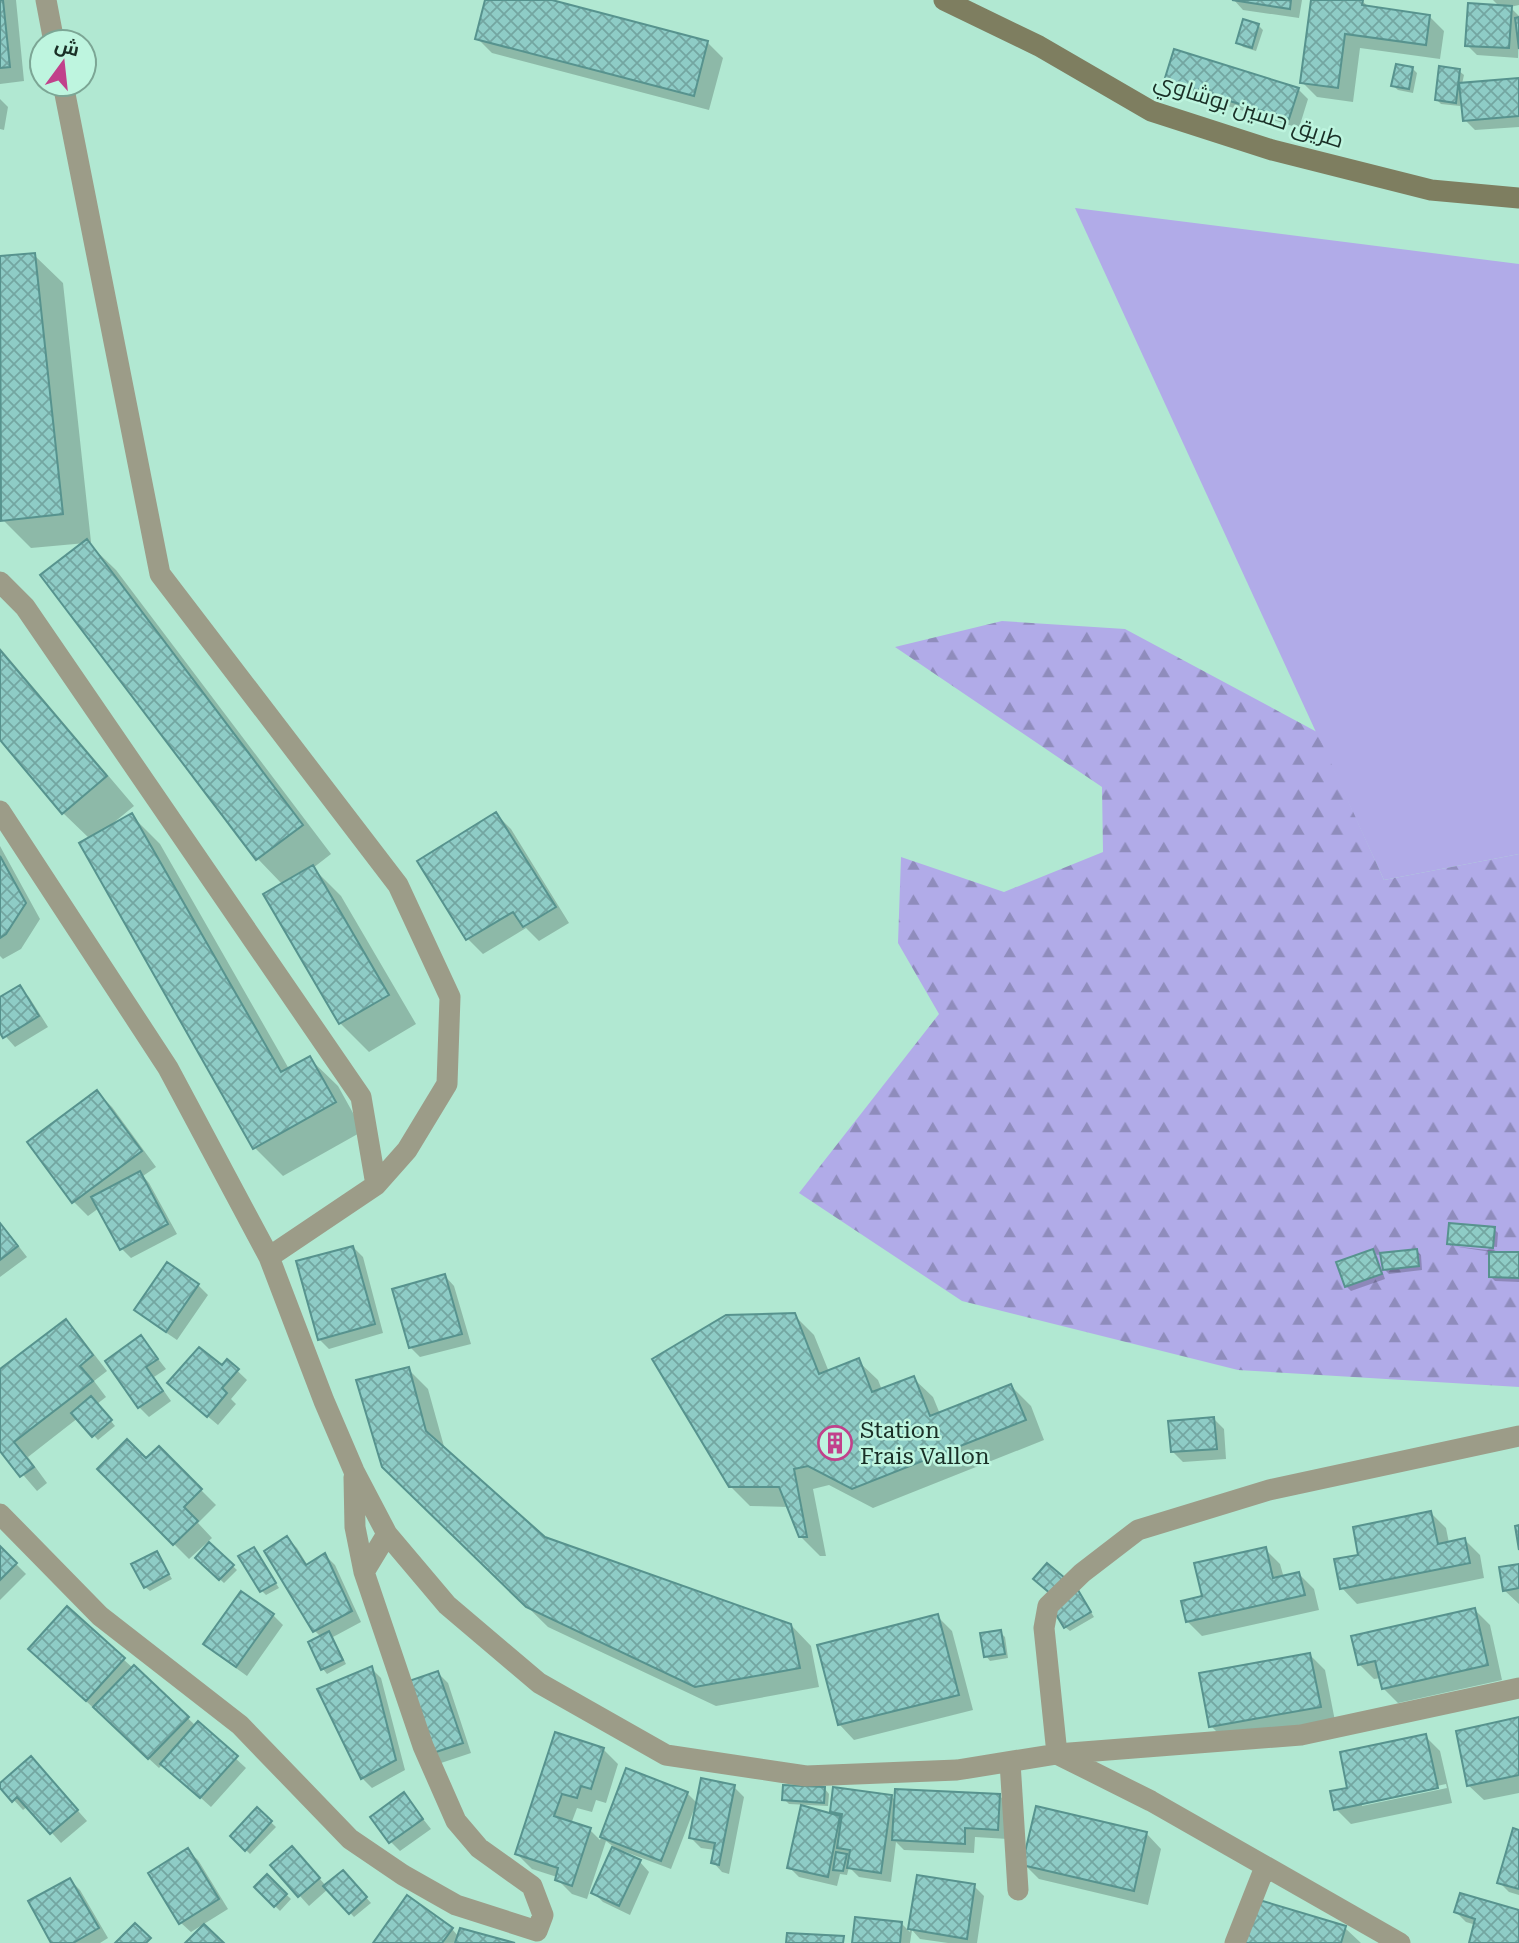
<svg xmlns="http://www.w3.org/2000/svg" width="1519" height="1943" font-family="'Roboto Serif',Cairo,serif">
<style>
.grass{fill:#b1abe8}
.forest{fill:url(#forest-firs)}
.shadow{fill:#0003;fill-rule:evenodd}
.building{fill:url(#building-cross-hatch);stroke:#57938e;stroke-width:2}
.lines{fill:none;stroke-linecap:round;stroke-linejoin:round}
.street{stroke:#9c9c88;stroke-width:21}
.secondary{stroke:#7e7e60;stroke-width:21}
.labels{text-anchor:middle;stroke-width:5;stroke-linejoin:round;paint-order:stroke}
.street-label{font-size:23px;fill:#192f26;stroke:#bef5df}
.poi-label{font-size:23px;fill:#192f26;stroke:#bef5df;text-anchor:start}
</style>
<defs>
<pattern id="forest-firs" width="22" height="20" patternUnits="userSpaceOnUse" patternTransform="scale(1.75)"><rect width="22" height="20" fill="#b1abe8"/><path d="M5 1l3.5 6h-7zM16 11l3.5 6h-7z" fill="#8f8cbc"/></pattern>
<pattern id="building-cross-hatch" width="8" height="8" patternUnits="userSpaceOnUse" patternTransform="scale(1.75)"><rect width="8" height="8" fill="#8eccc6"/><path d="M0 0l8 8M0 8l8-8" fill="none" stroke="#73a6a1"/></pattern>
</defs>
<rect width="100%" height="100%" fill="#b1e8d2"/>
<path class="grass" d="M 1075,208 L 1519,264 L 1519,854 L 1384,880 Z"/>
<path class="forest" d="M 1002,621 L 1125,629 L 1317,732 L 1384,880 L 1519,854 L 1519,1387 L 1238,1370 L 962,1301 L 799,1193 L 939,1014 L 898,943 L 901,857 L 1004,892 L 1103,852 L 1102,787 L 895,647 Z"/>
<path class="shadow" d="M 0,0 L 16,0 L 24,81 L 0,84 Z
M 486,0 L 545,0 L 708,43 L 723,58 L 709,110 L 492,53 L 477,38 Z
M 1234,0 L 1302,0 L 1299,18 L 1243,10 Z
M 1313,0 L 1357,0 L 1362,1 L 1370,8 L 1429,16 L 1444,31 L 1440,59 L 1360,48 L 1353,102 L 1317,97 L 1302,82 Z
M 1493,0 L 1519,0 L 1519,5 L 1510,7 L 1519,16 L 1518,58 L 1477,55 L 1467,45 L 1500,7 Z
M 1258,25 L 1263,30 L 1256,51 L 1243,47 L 1238,42 Z
M 1412,68 L 1417,73 L 1413,93 L 1398,90 L 1393,86 Z
M 1459,71 L 1464,75 L 1462,84 L 1519,79 L 1519,127 L 1475,130 L 1465,120 L 1461,98 L 1460,106 L 1441,104 L 1437,100 Z
M 1166,81 L 1298,89 L 1308,99 L 1299,128 L 1176,90 Z
M 0,99 L 8,107 L 4,130 L 0,129 Z
M 34,255 L 63,283 L 91,542 L 88,543 L 116,570 L 331,854 L 313,868 L 341,896 L 416,1024 L 369,1052 L 340,1023 L 283,885 L 258,859 L 43,575 L 86,543 L 31,548 L 3,520 L 0,493 L 0,258 Z
M 0,648 L 134,806 L 112,824 L 113,826 L 131,815 L 160,844 L 289,1069 L 309,1058 L 338,1086 L 363,1131 L 283,1176 L 255,1148 L 90,839 L 63,813 L 0,738 Z
M 496,814 L 511,829 L 569,923 L 539,941 L 526,928 L 483,954 L 468,939 L 419,862 Z
M 0,846 L 40,919 L 21,949 L 3,959 L 0,956 Z
M 19,987 L 29,997 L 48,1027 L 15,1047 L 0,1030 L 0,999 Z
M 97,1092 L 112,1107 L 156,1167 L 143,1176 L 149,1183 L 177,1234 L 131,1258 L 121,1248 L 99,1208 L 88,1216 L 73,1201 Z
M 0,1222 L 27,1257 L 0,1277 Z
M 1494,1229 L 1498,1233 L 1497,1247 L 1451,1243 L 1451,1246 L 1449,1244 Z
M 1452,1246 L 1497,1251 L 1496,1254 L 1519,1254 L 1519,1282 L 1495,1281 L 1491,1277 L 1491,1252 Z
M 353,1247 L 363,1257 L 383,1333 L 329,1349 L 319,1339 Z
M 1372,1251 L 1377,1256 L 1385,1279 L 1351,1291 L 1346,1286 Z
M 1416,1251 L 1421,1255 L 1422,1270 L 1389,1274 L 1384,1269 Z
M 445,1276 L 454,1286 L 471,1344 L 420,1357 L 410,1347 Z
M 198,1285 L 208,1295 L 177,1340 L 146,1319 L 136,1310 Z
M 794,1315 L 814,1335 L 829,1372 L 858,1361 L 878,1380 L 882,1390 L 913,1378 L 933,1397 L 940,1414 L 1011,1386 L 1031,1406 L 1044,1440 L 873,1508 L 829,1485 L 813,1489 L 826,1556 L 820,1556 L 800,1536 L 789,1507 L 750,1506 L 730,1486 Z
M 65,1321 L 80,1336 L 107,1371 L 94,1381 L 106,1397 L 97,1404 L 115,1426 L 98,1440 L 78,1418 L 28,1457 L 47,1483 L 37,1491 L 0,1448 L 0,1371 Z
M 141,1337 L 166,1369 L 154,1377 L 171,1401 L 149,1417 L 139,1407 Z
M 227,1361 L 247,1380 L 231,1399 L 236,1404 L 218,1425 L 180,1393 L 222,1368 Z
M 408,1369 L 428,1389 L 445,1450 L 544,1539 L 791,1625 L 811,1646 L 819,1687 L 716,1706 L 548,1627 L 404,1486 Z
M 1214,1419 L 1224,1429 L 1226,1459 L 1183,1462 L 1173,1452 Z
M 159,1448 L 216,1505 L 198,1523 L 212,1538 L 189,1559 L 99,1469 L 146,1461 Z
M 1431,1513 L 1446,1528 L 1449,1543 L 1465,1540 L 1480,1555 L 1484,1578 L 1357,1604 L 1342,1588 L 1361,1556 Z
M 287,1538 L 297,1548 L 308,1566 L 325,1555 L 335,1565 L 361,1622 L 333,1637 L 346,1664 L 327,1674 L 323,1669 L 321,1637 L 315,1631 Z
M 209,1544 L 237,1570 L 224,1583 L 197,1558 Z
M 0,1548 L 26,1574 L 0,1600 Z
M 254,1549 L 279,1588 L 266,1595 L 262,1591 Z
M 1265,1549 L 1280,1564 L 1284,1578 L 1299,1574 L 1314,1589 L 1319,1610 L 1202,1636 L 1187,1621 L 1204,1597 Z
M 157,1553 L 172,1579 L 150,1591 L 145,1587 Z
M 1519,1565 L 1519,1604 L 1504,1590 Z
M 1082,1597 L 1094,1617 L 1070,1631 L 1065,1627 Z
M 67,1609 L 133,1668 L 134,1667 L 196,1726 L 198,1724 L 246,1768 L 211,1807 L 163,1764 L 159,1768 L 40,1659 Z
M 1475,1610 L 1490,1625 L 1502,1680 L 1398,1703 L 1383,1688 L 1381,1678 L 1374,1679 L 1359,1664 Z
M 273,1615 L 283,1625 L 247,1676 L 215,1653 L 205,1643 Z
M 937,1616 L 952,1631 L 973,1710 L 854,1740 L 839,1724 Z
M 1000,1632 L 1005,1637 L 1008,1658 L 990,1661 L 986,1656 Z
M 1310,1655 L 1325,1670 L 1335,1721 L 1226,1741 L 1211,1726 Z
M 371,1668 L 381,1678 L 405,1770 L 372,1788 L 362,1778 Z
M 438,1673 L 448,1683 L 471,1753 L 438,1764 L 428,1754 Z
M 1519,1718 L 1519,1793 L 1484,1800 L 1468,1785 Z
M 556,1734 L 603,1749 L 618,1764 L 606,1803 L 596,1800 L 592,1812 L 577,1808 L 571,1824 L 590,1830 L 600,1840 L 627,1770 L 687,1793 L 698,1804 L 734,1787 L 744,1797 L 729,1874 L 722,1872 L 713,1862 L 715,1850 L 701,1848 L 691,1838 L 695,1807 L 671,1869 L 615,1848 L 614,1850 L 640,1862 L 649,1872 L 630,1915 L 603,1902 L 593,1892 L 614,1847 L 606,1841 L 587,1899 L 572,1894 L 557,1879 L 557,1877 L 532,1869 L 517,1854 Z
M 1425,1736 L 1440,1751 L 1452,1803 L 1351,1824 L 1336,1809 L 1349,1789 ZM 1446,1784 L 1447,1788 L 1362,1806 L 1362,1802 Z
M 40,1768 L 87,1821 L 61,1843 L 28,1806 L 23,1810 L 0,1785 Z
M 825,1789 L 829,1794 L 828,1806 L 789,1804 L 784,1799 Z
M 404,1795 L 431,1829 L 400,1851 L 390,1841 Z
M 891,1796 L 896,1801 L 1000,1796 L 1009,1806 L 1008,1839 L 975,1837 L 974,1853 L 904,1850 L 896,1842 L 891,1882 L 859,1877 L 849,1867 L 847,1875 L 840,1874 L 837,1886 L 799,1877 L 789,1867 L 837,1817 L 832,1812 Z
M 257,1809 L 276,1827 L 250,1854 L 232,1836 Z
M 1519,1832 L 1519,1895 L 1509,1892 L 1499,1882 Z
M 1146,1833 L 1161,1849 L 1148,1905 L 1039,1879 L 1024,1864 Z
M 188,1851 L 198,1860 L 228,1909 L 191,1932 L 181,1923 Z
M 302,1858 L 326,1886 L 343,1872 L 371,1903 L 354,1917 L 328,1889 L 309,1906 L 272,1865 Z
M 267,1876 L 291,1899 L 280,1911 L 256,1887 Z
M 918,1877 L 974,1886 L 984,1896 L 977,1943 L 948,1943 L 920,1939 L 912,1930 L 910,1943 L 854,1943 L 902,1924 L 910,1932 Z
M 70,1880 L 80,1890 L 108,1938 L 100,1943 L 53,1943 Z
M 1257,1901 L 1345,1928 L 1361,1943 L 1244,1943 Z
M 1519,1911 L 1519,1943 L 1470,1943 L 1476,1925 L 1466,1922 L 1456,1912 Z
M 452,1929 L 459,1937 L 509,1943 L 375,1943 Z"/>
<path class="building" d="M 0,0 L 3,0 L 10,67 L 0,68 Z
M 485,0 L 552,0 L 708,41 L 694,96 L 475,39 Z
M 1232,0 L 1291,0 L 1290,9 Z
M 1311,0 L 1363,0 L 1362,5 L 1430,15 L 1426,45 L 1345,34 L 1338,88 L 1300,83 Z
M 1468,3 L 1512,6 L 1509,48 L 1465,46 Z
M 1519,17 L 1519,49 L 1515,18 Z
M 1243,19 L 1259,24 L 1252,48 L 1236,43 Z
M 1174,49 L 1299,88 L 1289,119 L 1164,81 Z
M 1396,64 L 1413,67 L 1409,89 L 1391,86 Z
M 1439,66 L 1460,69 L 1456,103 L 1435,100 Z
M 1519,78 L 1519,116 L 1463,121 L 1459,83 Z
M 35,253 L 63,514 L 1,521 L 0,256 Z
M 87,539 L 303,825 L 256,860 L 40,575 Z
M 0,650 L 107,776 L 62,814 L 0,740 Z
M 496,812 L 556,907 L 523,927 L 513,912 L 466,940 L 417,861 Z
M 132,813 L 281,1072 L 310,1056 L 336,1102 L 253,1149 L 79,843 Z
M 0,856 L 26,903 L 6,934 L 0,938 Z
M 313,865 L 389,995 L 339,1024 L 263,894 Z
M 20,985 L 39,1016 L 3,1038 L 0,1033 L 0,997 Z
M 97,1090 L 142,1151 L 72,1203 L 27,1142 Z
M 140,1171 L 168,1224 L 120,1250 L 91,1197 Z
M 0,1223 L 18,1246 L 0,1260 Z
M 1449,1223 L 1495,1227 L 1493,1248 L 1447,1244 Z
M 353,1246 L 375,1324 L 318,1340 L 296,1261 Z
M 1373,1249 L 1382,1274 L 1345,1287 L 1336,1262 Z
M 1417,1249 L 1419,1266 L 1383,1270 L 1380,1253 Z
M 1489,1252 L 1519,1252 L 1519,1278 L 1489,1277 Z
M 167,1262 L 199,1284 L 166,1332 L 134,1310 Z
M 445,1274 L 462,1334 L 409,1348 L 392,1289 Z
M 795,1313 L 819,1374 L 859,1358 L 872,1392 L 914,1376 L 930,1416 L 1011,1384 L 1026,1420 L 852,1489 L 808,1466 L 794,1469 L 807,1537 L 799,1537 L 779,1487 L 729,1487 L 652,1359 L 726,1315 Z
M 66,1319 L 93,1355 L 80,1366 L 93,1381 L 14,1442 L 34,1467 L 20,1477 L 0,1451 L 0,1369 Z
M 141,1335 L 158,1359 L 146,1367 L 163,1391 L 138,1408 L 105,1361 Z
M 199,1347 L 222,1365 L 227,1359 L 239,1369 L 222,1388 L 227,1393 L 207,1417 L 167,1383 Z
M 409,1367 L 426,1431 L 545,1537 L 791,1624 L 800,1668 L 695,1687 L 526,1607 L 382,1467 L 356,1380 Z
M 91,1396 L 112,1420 L 92,1437 L 71,1413 Z
M 1214,1417 L 1217,1449 L 1171,1452 L 1168,1421 Z
M 127,1439 L 146,1458 L 159,1446 L 202,1489 L 184,1507 L 198,1521 L 173,1545 L 97,1469 Z
M 1431,1511 L 1438,1544 L 1465,1538 L 1470,1563 L 1340,1589 L 1334,1559 L 1358,1555 L 1353,1527 Z
M 1519,1525 L 1519,1550 L 1515,1526 Z
M 287,1536 L 306,1565 L 325,1553 L 352,1611 L 313,1632 L 264,1551 Z
M 209,1542 L 234,1565 L 219,1580 L 195,1558 Z
M 0,1546 L 17,1563 L 0,1580 Z
M 254,1547 L 276,1583 L 260,1592 L 238,1556 Z
M 1266,1547 L 1273,1578 L 1299,1572 L 1305,1595 L 1186,1622 L 1181,1601 L 1202,1596 L 1194,1563 Z
M 157,1551 L 169,1574 L 144,1588 L 131,1564 Z
M 1047,1563 L 1065,1578 L 1051,1594 L 1033,1579 Z
M 1519,1564 L 1519,1588 L 1503,1591 L 1499,1567 Z
M 1078,1590 L 1091,1612 L 1064,1628 L 1051,1606 Z
M 241,1591 L 274,1614 L 236,1667 L 203,1644 Z
M 67,1606 L 125,1658 L 86,1701 L 28,1649 Z
M 1475,1608 L 1488,1665 L 1382,1689 L 1375,1661 L 1358,1665 L 1351,1636 Z
M 938,1614 L 959,1695 L 838,1725 L 817,1645 Z
M 1001,1630 L 1005,1654 L 984,1657 L 980,1633 Z
M 329,1631 L 343,1660 L 321,1670 L 308,1642 Z
M 1310,1653 L 1321,1707 L 1209,1727 L 1199,1673 Z
M 134,1665 L 189,1717 L 148,1759 L 93,1707 Z
M 372,1666 L 396,1760 L 361,1779 L 317,1689 Z
M 438,1671 L 463,1743 L 427,1755 L 403,1683 Z
M 1519,1717 L 1519,1775 L 1467,1786 L 1456,1731 Z
M 198,1721 L 238,1756 L 200,1798 L 160,1764 Z
M 555,1732 L 604,1748 L 591,1789 L 581,1786 L 577,1798 L 562,1794 L 554,1816 L 591,1828 L 572,1886 L 555,1880 L 558,1868 L 515,1854 Z
M 1426,1734 L 1438,1788 L 1334,1810 L 1330,1791 L 1347,1788 L 1340,1752 Z
M 31,1756 L 78,1810 L 50,1834 L 17,1797 L 12,1802 L 0,1788 L 0,1783 Z
M 626,1768 L 688,1792 L 661,1861 L 600,1837 Z
M 701,1778 L 735,1785 L 719,1865 L 711,1863 L 715,1843 L 689,1838 Z
M 783,1785 L 825,1787 L 824,1803 L 782,1800 Z
M 833,1787 L 892,1795 L 881,1873 L 847,1868 L 850,1850 L 837,1848 L 842,1814 L 830,1812 Z
M 895,1789 L 1000,1794 L 998,1830 L 965,1828 L 965,1844 L 892,1840 Z
M 404,1792 L 423,1819 L 389,1843 L 370,1817 Z
M 801,1805 L 840,1816 L 828,1877 L 787,1868 Z
M 1036,1806 L 1147,1832 L 1134,1891 L 1022,1865 Z
M 257,1807 L 272,1821 L 245,1851 L 230,1836 Z
M 1513,1828 L 1519,1830 L 1519,1889 L 1497,1883 Z
M 292,1846 L 320,1878 L 298,1897 L 270,1865 Z
M 612,1847 L 641,1860 L 619,1906 L 591,1893 Z
M 188,1848 L 219,1899 L 179,1924 L 148,1873 Z
M 836,1852 L 847,1854 L 843,1871 L 833,1870 Z
M 343,1870 L 367,1897 L 349,1914 L 323,1886 Z
M 267,1874 L 287,1894 L 274,1907 L 254,1887 Z
M 917,1875 L 975,1884 L 967,1939 L 908,1929 Z
M 70,1878 L 99,1928 L 73,1943 L 51,1943 L 28,1901 Z
M 1460,1893 L 1519,1910 L 1519,1943 L 1469,1943 L 1475,1919 L 1454,1912 Z
M 407,1895 L 453,1928 L 442,1943 L 373,1943 Z
M 1256,1899 L 1346,1926 L 1341,1943 L 1243,1943 Z
M 855,1917 L 902,1922 L 900,1943 L 852,1943 Z
M 135,1923 L 151,1938 L 146,1943 L 115,1943 Z
M 204,1924 L 224,1943 L 185,1943 Z
M 460,1928 L 515,1943 L 455,1943 Z
M 787,1933 L 844,1936 L 843,1943 L 786,1943 Z"/>
<g class="lines">
<path class="street" d="M 46,0 L 54,42
M 63,84 L 160,574 L 398,885 L 450,997 L 447,1084 L 407,1150 L 376,1185 L 269,1257
M 0,582 L 25,607 L 361,1097 L 376,1185
M 0,811 L 168,1068 L 269,1257 L 324,1401 L 354,1471 L 387,1534 L 447,1605 L 539,1683 L 666,1755 L 806,1776 L 957,1770 L 1057,1754 L 1301,1735 L 1519,1688
M 354,1477 L 355,1527 L 364,1572
M 0,1514 L 100,1616 L 240,1725 L 350,1839 L 403,1875 L 456,1905 L 537,1931 L 543,1915 L 532,1886 L 479,1848 L 456,1821 L 423,1746 L 364,1572 L 387,1534
M 1057,1754 L 1044,1628 L 1048,1606 L 1082,1573 L 1138,1530 L 1269,1490 L 1519,1436
M 1059,1755 L 1151,1801 L 1400,1943
M 1010,1762 L 1018,1890
M 1235,1943 L 1265,1867"/>
<path class="secondary" d="M 944,0 L 1039,46 L 1151,111 L 1272,150 L 1431,190 L 1519,198"/>
</g>
<defs>
<g id="building-ring" transform="scale(1.75)"><circle r="9.5" fill="#bef5df" stroke="#c1418b" stroke-width="1.5"/><path d="M-4-6H4V6H1V3H-1V6H-4ZM-2.5-4.3h1.7v1.8h-1.7ZM.8-4.3h1.7v1.8H.8ZM-2.5-1h1.7V.8h-1.7ZM.8-1h1.7V.8H.8Z" fill="#c1418b"/></g>
</defs>
<g fill-rule="evenodd">
<use href="#building-ring" x="835" y="1443"/>
</g>
<g class="labels">
<g class="street-label">
<text transform="translate(1249 110) rotate(18)" y="8">طريق حسين بوشاوي</text>
</g>
<g class="poi-label">
<text x="860" y="1438">Station<tspan x="860" dy="26">Frais Vallon</tspan></text>
</g>
</g>
<g transform="translate(63 63) rotate(15)"><circle r="33" fill="#bef5df" stroke="#7ca695" stroke-width="2"/>
<path d="M0-5L12 26L0 18L-12 26Z" fill="#c1418b"/>
<text y="-10" font-size="19" font-weight="bold" text-anchor="middle" fill="#192f26">ش</text>
</g>
</svg>
